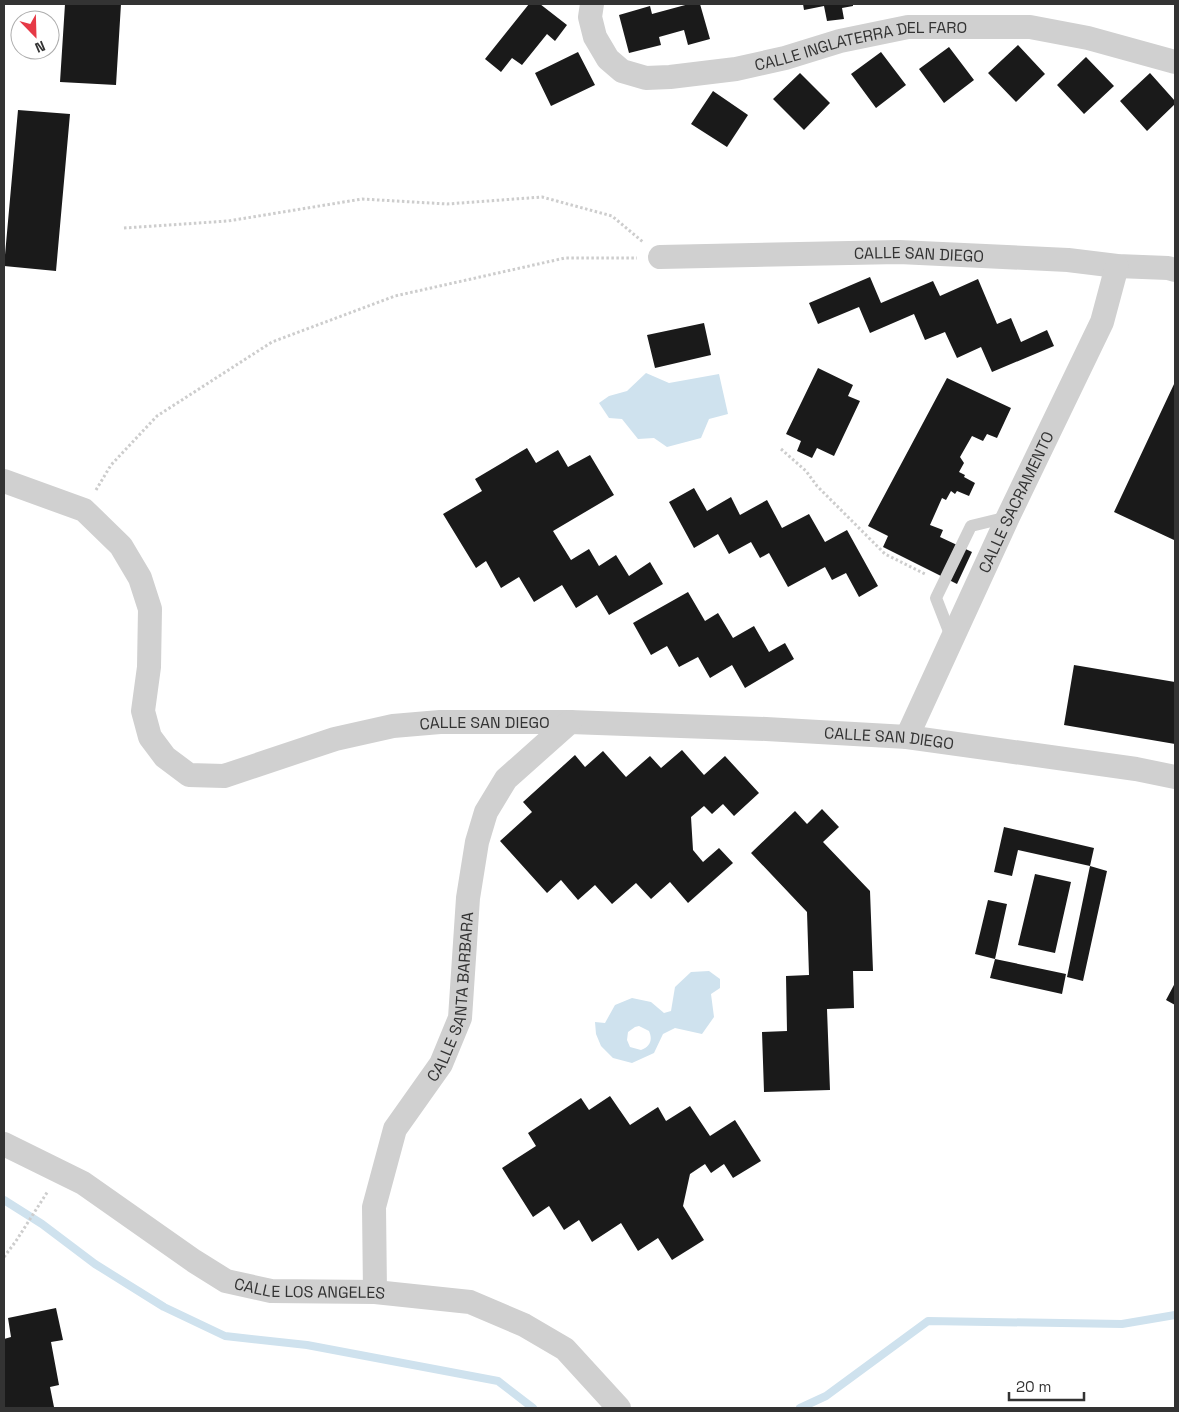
<svg xmlns="http://www.w3.org/2000/svg" width="1179" height="1412" font-family="'Space Grotesk',sans-serif">
<style>
.water{fill:#cfe2ee;fill-rule:evenodd}
.lines{fill:none;stroke-linecap:round;stroke-linejoin:round}
.stream{stroke:#cfe2ee;stroke-width:8}
.building{fill:#1a1a1a}
.path{stroke:#cdcdcd;stroke-width:3;stroke-dasharray:2.5 2.5;stroke-linecap:butt}
.lane{stroke:#d0d0d0;stroke-width:12}
.street{stroke:#d0d0d0;stroke-width:24}
.labels{text-anchor:middle;stroke-width:5;stroke-linejoin:round;paint-order:stroke}
.street-label{font-size:16px;fill:#333;stroke:#fff}
</style>
<rect width="100%" height="100%" fill="#fff"/>
<path class="water" d="M 646,373 L 669,383 L 719,374 L 728,414 L 709,419 L 701,438 L 667,447 L 654,438 L 638,439 L 622,419 L 609,418 L 599,403 L 609,396 L 627,391 Z
M 709,971 L 720,979 L 720,988 L 711,994 L 714,1017 L 702,1034 L 675,1028 L 663,1034 L 654,1053 L 632,1063 L 613,1058 L 601,1046 L 596,1034 L 595,1022 L 605,1023 L 615,1005 L 632,998 L 651,1002 L 664,1013 L 671,1011 L 675,987 L 691,972 ZM 639,1026 L 649,1031 C 653,1040 650,1047 641,1050 L 630,1047 L 627,1040 L 628,1032 L 635,1027 Z"/>
<g class="lines">
<path class="stream" d="M 4,1200 L 42,1224 L 95,1264 L 164,1307 L 225,1336 L 307,1345 L 498,1381 L 533,1408
M 800,1408 L 826,1396 L 928,1321 L 1122,1324 L 1175,1315"/>
</g>
<path class="building" d="M 65,4 L 121,4 L 116,85 L 60,82 Z
M 529,4 L 540,4 L 567,25 L 555,41 L 547,34 L 522,65 L 512,58 L 501,72 L 485,59 Z
M 689,4 L 700,4 L 710,39 L 688,45 L 684,30 L 659,37 L 661,45 L 629,53 L 619,15 L 650,6 L 652,14 Z
M 803,4 L 853,4 L 853,6 L 842,8 L 844,19 L 827,21 L 824,6 L 804,10 Z
M 1018,45 L 1045,74 L 1016,102 L 988,73 Z
M 949,47 L 974,80 L 944,103 L 919,69 Z
M 578,52 L 595,85 L 551,106 L 535,73 Z
M 881,52 L 906,85 L 876,108 L 851,74 Z
M 1086,57 L 1114,86 L 1084,114 L 1057,85 Z
M 800,73 L 830,103 L 804,130 L 773,99 Z
M 1150,73 L 1175,101 L 1175,104 L 1147,131 L 1120,101 Z
M 713,91 L 748,115 L 727,147 L 691,124 Z
M 18,110 L 70,114 L 56,271 L 4,266 Z
M 870,277 L 881,303 L 933,281 L 940,296 L 978,279 L 997,324 L 1011,318 L 1021,342 L 1047,330 L 1054,346 L 992,372 L 981,347 L 957,358 L 945,332 L 925,340 L 914,314 L 870,333 L 859,307 L 818,324 L 809,303 Z
M 704,323 L 711,355 L 655,368 L 647,335 Z
M 818,368 L 853,385 L 848,396 L 860,401 L 834,456 L 817,448 L 812,458 L 797,451 L 801,441 L 786,434 Z
M 947,378 L 1011,408 L 997,438 L 987,434 L 983,441 L 972,436 L 960,457 L 964,463 L 959,472 L 965,475 L 964,477 L 975,483 L 969,496 L 957,491 L 955,494 L 951,491 L 946,500 L 942,498 L 930,525 L 943,530 L 940,537 L 972,552 L 957,584 L 883,547 L 888,536 L 868,526 Z
M 1175,382 L 1175,538 L 1174,540 L 1114,512 Z
M 527,448 L 536,463 L 558,450 L 568,467 L 590,455 L 614,495 L 553,531 L 571,560 L 589,549 L 599,566 L 616,555 L 629,576 L 650,562 L 663,584 L 609,615 L 597,595 L 576,608 L 562,585 L 534,602 L 519,577 L 501,588 L 486,561 L 476,568 L 443,514 L 482,491 L 475,479 Z
M 694,488 L 707,511 L 731,497 L 740,515 L 767,500 L 782,528 L 809,514 L 825,542 L 847,530 L 878,586 L 859,597 L 846,573 L 832,580 L 825,567 L 788,587 L 769,553 L 760,558 L 751,542 L 729,554 L 718,534 L 694,548 L 669,502 Z
M 688,592 L 705,621 L 718,613 L 733,638 L 754,626 L 769,652 L 785,643 L 794,659 L 745,688 L 732,665 L 710,678 L 698,657 L 679,667 L 667,646 L 651,655 L 633,623 Z
M 1074,665 L 1175,682 L 1175,744 L 1064,725 Z
M 682,750 L 704,775 L 725,756 L 759,793 L 734,816 L 723,804 L 712,814 L 704,806 L 691,817 L 693,850 L 703,862 L 719,848 L 733,863 L 688,903 L 670,882 L 651,899 L 636,883 L 612,904 L 595,885 L 578,900 L 561,880 L 547,893 L 500,841 L 532,812 L 523,802 L 575,755 L 585,767 L 603,751 L 626,777 L 650,756 L 661,768 Z
M 822,809 L 839,827 L 823,842 L 870,891 L 873,971 L 853,971 L 854,1008 L 827,1009 L 830,1090 L 764,1092 L 762,1032 L 787,1031 L 786,976 L 809,975 L 807,912 L 751,853 L 795,811 L 807,824 Z
M 1004,827 L 1094,848 L 1090,866 L 1018,850 L 1012,876 L 994,872 Z
M 1090,866 L 1107,871 L 1083,981 L 1067,977 Z
M 1035,874 L 1071,882 L 1055,953 L 1018,945 Z
M 988,900 L 1007,904 L 995,959 L 1066,974 L 1062,994 L 990,978 L 995,959 L 975,954 Z
M 1175,983 L 1175,1005 L 1166,1000 Z
M 610,1096 L 630,1125 L 658,1107 L 666,1121 L 690,1106 L 710,1136 L 735,1120 L 761,1161 L 733,1178 L 724,1164 L 711,1173 L 705,1164 L 690,1174 L 683,1206 L 704,1240 L 672,1260 L 658,1238 L 638,1251 L 621,1223 L 592,1242 L 579,1220 L 564,1230 L 549,1206 L 533,1217 L 502,1168 L 536,1146 L 528,1133 L 581,1098 L 589,1110 Z
M 56,1308 L 63,1340 L 51,1342 L 59,1385 L 50,1387 L 54,1407 L 4,1408 L 4,1339 L 11,1337 L 8,1318 Z"/>
<g class="lines">
<path class="path" d="M 124,228 L 228,221 L 362,199 L 447,204 L 542,197 L 612,216 L 643,242
M 781,449 L 806,471 L 817,486 L 885,554 L 927,575
M 96,490 L 111,465 L 157,416 L 272,342 L 395,296 L 565,258 L 637,258
M 4,1257 L 16,1241 L 48,1191"/>
<path class="lane" d="M 952,639 L 936,598 L 971,526 L 1008,517"/>
<g class="street">
<path id="s1" d="M 592,4 L 590,17 L 595,37 L 608,59 L 622,71 L 646,78 L 670,77 L 736,69 L 785,58 L 840,41 L 908,27 L 1030,27 L 1088,38 L 1175,62"/>
<path id="s2" d="M 660,257 L 899,252 L 1068,260 L 1117,266 L 1168,268 L 1175,270"/>
<path id="s3" d="M 4,481 L 84,510 L 121,546 L 140,578 L 150,609 L 149,667 L 143,711 L 150,737 L 165,757 L 189,775 L 224,776 L 335,739 L 393,726 L 440,722 L 570,722 L 766,729 L 907,737 L 1136,769 L 1175,777"/>
<path id="s4" d="M 907,737 L 1008,517 L 1102,322 L 1117,266"/>
<path id="s5" d="M 4,1144 L 83,1183 L 194,1261 L 226,1281 L 271,1291 L 375,1292 L 470,1302 L 524,1325 L 565,1349 L 619,1408"/>
<path id="s6" d="M 375,1292 L 374,1207 L 395,1129 L 441,1064 L 460,1018 L 468,898 L 477,842 L 486,812 L 506,779 L 570,722"/>
</g>
</g>
<g class="labels">
<g class="street-label">
<text dy="6" stroke="none"><textPath href="#s1" startOffset="321">CALLE INGLATERRA DEL FARO</textPath></text>
<text dy="6" stroke="none"><textPath href="#s2" startOffset="259">CALLE SAN DIEGO</textPath></text>
<text dy="6" stroke="none"><textPath href="#s4" startOffset="259">CALLE SACRAMENTO</textPath></text>
<text dy="6" stroke="none"><textPath href="#s3" startOffset="694">CALLE SAN DIEGO</textPath></text>
<text dy="6" stroke="none"><textPath href="#s3" startOffset="1099">CALLE SAN DIEGO</textPath></text>
<text dy="6" stroke="none"><textPath href="#s6" startOffset="314">CALLE SANTA BARBARA</textPath></text>
<text dy="6" stroke="none"><textPath href="#s5" startOffset="346">CALLE LOS ANGELES</textPath></text>
</g>
</g>
<rect width="1179" height="1412" fill="none" stroke="#333333" stroke-width="10"/>
<g transform="translate(35 35) rotate(157)"><circle r="24" fill="#ffffff" stroke="#adadad"/>
<path d="M0-4L9 19L0 12L-9 19Z" fill="#e63946"/>
<text y="-8" font-size="14" font-weight="bold" text-anchor="middle" fill="#333333">N</text>
</g>
<path d="M1009 1392v8h75v-8" fill="none" stroke="#333333" stroke-width="2.5"/>
<text x="1016" y="1392" font-size="15" fill="#333333" stroke="#ffffff" stroke-width="4" paint-order="stroke">20 m</text>
</svg>
